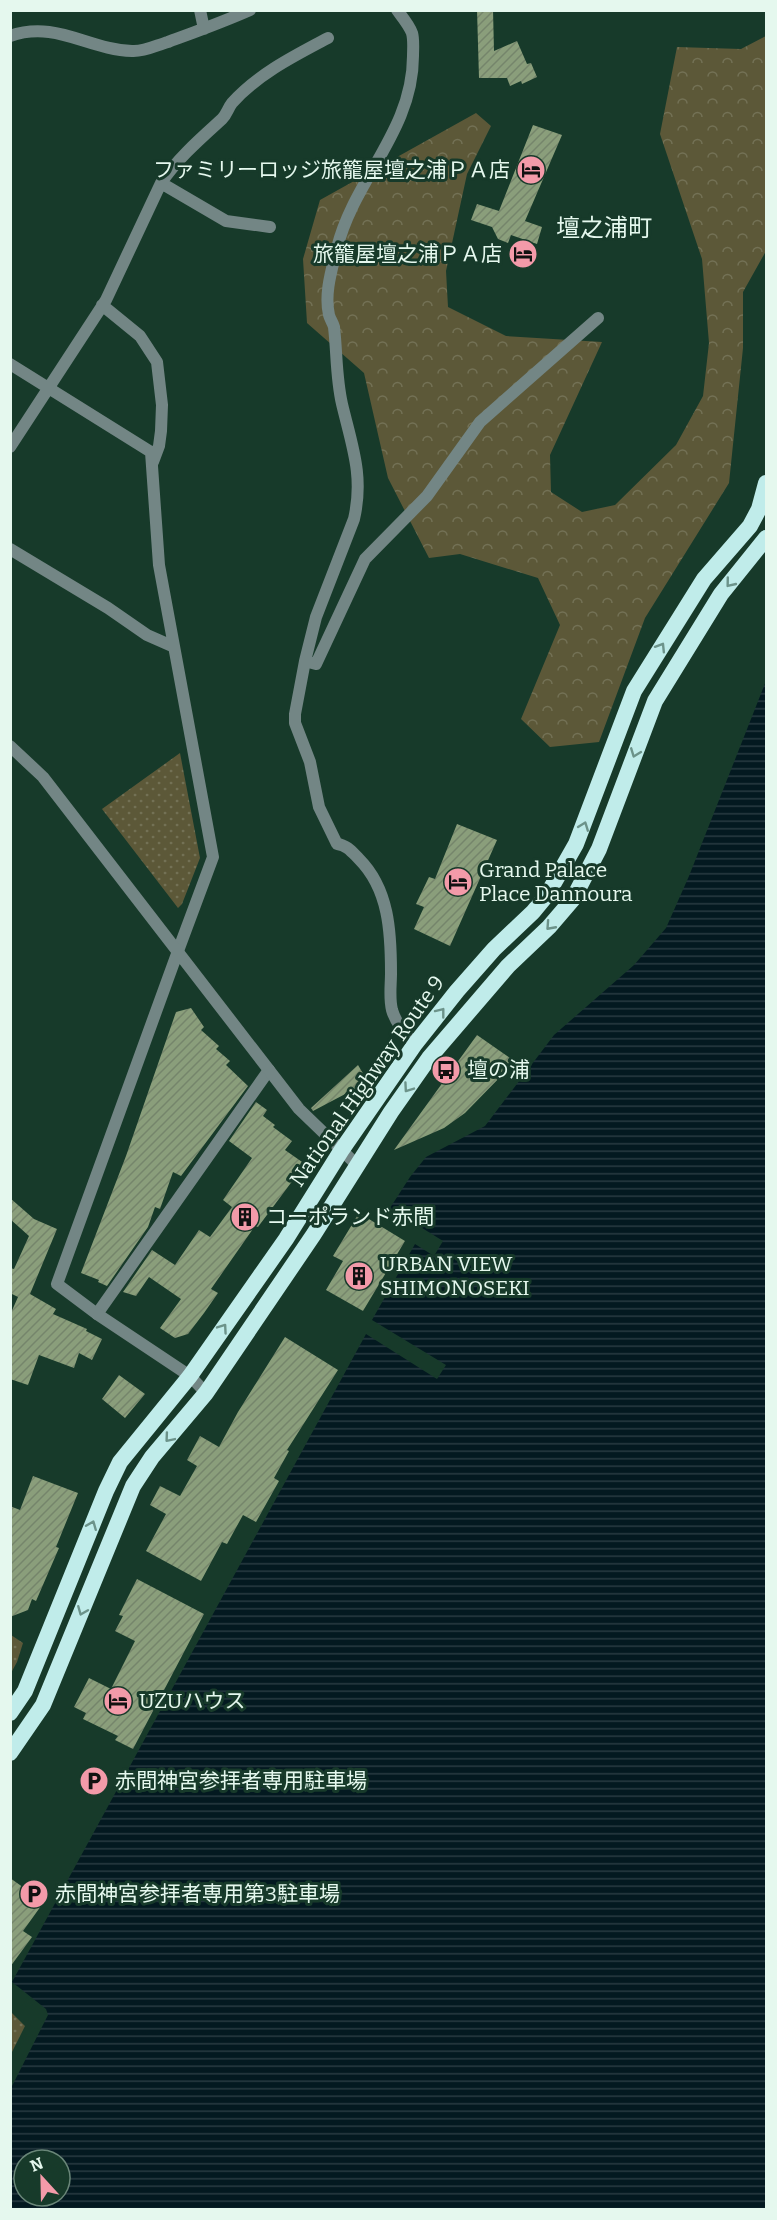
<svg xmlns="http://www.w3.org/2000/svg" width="777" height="2220" font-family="Bitter,'Noto Sans JP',serif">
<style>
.forest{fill:url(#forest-crowns)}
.park{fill:url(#park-dots)}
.water{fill:url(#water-rules);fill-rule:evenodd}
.building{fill:url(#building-hatch)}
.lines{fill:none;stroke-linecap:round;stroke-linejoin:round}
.minor{stroke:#738685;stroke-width:12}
.tertiary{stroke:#738685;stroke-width:12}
.trunk{stroke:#c0ecea;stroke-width:16}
.oneway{stroke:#6c938a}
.labels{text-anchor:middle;stroke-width:6;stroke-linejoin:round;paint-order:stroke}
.poi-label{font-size:21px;fill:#e5f8ee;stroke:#173a2a;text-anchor:start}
.street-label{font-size:21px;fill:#e5f8ee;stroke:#173a2a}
.quarter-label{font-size:24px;fill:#e5f8ee;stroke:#173a2a}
</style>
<defs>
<pattern id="forest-crowns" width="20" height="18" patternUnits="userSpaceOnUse" patternTransform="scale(1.5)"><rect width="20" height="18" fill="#5c5838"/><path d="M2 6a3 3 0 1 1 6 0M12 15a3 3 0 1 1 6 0" fill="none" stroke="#737155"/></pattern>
<pattern id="park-dots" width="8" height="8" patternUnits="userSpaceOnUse" patternTransform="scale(1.5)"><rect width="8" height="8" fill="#5c5838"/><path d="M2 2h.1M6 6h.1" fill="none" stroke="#737155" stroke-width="1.8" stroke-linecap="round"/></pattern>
<pattern id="water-rules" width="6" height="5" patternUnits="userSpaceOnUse" patternTransform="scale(1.5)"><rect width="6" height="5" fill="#031920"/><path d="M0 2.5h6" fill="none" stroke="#283b41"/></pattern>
<pattern id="building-hatch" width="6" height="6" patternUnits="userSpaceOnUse" patternTransform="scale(1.5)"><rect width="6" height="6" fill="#8a9e7b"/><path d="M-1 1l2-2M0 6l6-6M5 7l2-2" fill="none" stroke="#75856b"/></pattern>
</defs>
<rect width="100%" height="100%" fill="#173a2a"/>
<path class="forest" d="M 766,36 L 766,251 L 743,292 L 743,348 L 729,483 L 645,618 L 599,742 L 550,747 L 521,719 L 560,625 L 538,578 L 460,554 L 429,558 L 388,478 L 364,373 L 307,323 L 303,259 L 320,200 L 476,113 L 491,126 L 467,174 L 446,271 L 448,307 L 506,336 L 602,342 L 550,455 L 551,492 L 582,512 L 615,505 L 676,445 L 703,396 L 709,343 L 702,259 L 660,134 L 677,47 L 741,49 Z"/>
<path class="park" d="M 180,753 L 200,858 L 182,904 L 178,908 L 102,809 Z
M 11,1635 L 23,1643 L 17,1662 L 11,1673 Z
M 11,2012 L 25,2026 L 11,2054 Z"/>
<path class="water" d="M 766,681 L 766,2209 L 11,2209 L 11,2088 L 48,2015 L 46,2009 L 12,1982 L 366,1334 L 437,1379 L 446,1365 L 372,1320 L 415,1244 L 434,1256 L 443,1241 L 390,1208 L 410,1177 L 426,1157 L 485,1126 L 554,1035 L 634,965 L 666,928 L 689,876 ZM 24,2160 L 60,2160 L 60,2196 L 24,2196 Z"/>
<path class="building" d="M 477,10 L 493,10 L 494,51 L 517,41 L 527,64 L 531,63 L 537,77 L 522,84 L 521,81 L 510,86 L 507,78 L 479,78 Z
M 533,125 L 562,135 L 525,221 L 542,227 L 537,244 L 511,235 L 508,243 L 498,239 L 492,227 L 471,220 L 477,204 L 499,211 Z
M 457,824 L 497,840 L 450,946 L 414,929 L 424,907 L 416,904 L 429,877 L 435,879 Z
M 191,1008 L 204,1027 L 201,1030 L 219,1046 L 216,1049 L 230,1061 L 226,1065 L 248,1086 L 181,1176 L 173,1172 L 160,1209 L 155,1207 L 148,1227 L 107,1286 L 98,1282 L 99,1280 L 81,1273 L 126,1156 L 176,1012 Z
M 477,1035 L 513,1060 L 504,1073 L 465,1113 L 444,1128 L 394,1150 Z
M 358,1065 L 368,1082 L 313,1111 L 311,1108 Z
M 256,1102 L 267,1110 L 263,1116 L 275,1125 L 273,1127 L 292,1141 L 285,1150 L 305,1164 L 258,1227 L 255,1226 L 211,1289 L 218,1293 L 204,1313 L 188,1334 L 175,1338 L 160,1328 L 181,1299 L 149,1277 L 136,1296 L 123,1292 L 152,1250 L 175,1265 L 199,1230 L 210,1237 L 232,1207 L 223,1200 L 252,1158 L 229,1141 Z
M 10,1198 L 34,1219 L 57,1229 L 30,1294 L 56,1309 L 53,1314 L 87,1329 L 86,1331 L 102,1339 L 92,1360 L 79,1353 L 74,1368 L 39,1355 L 28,1385 L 10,1379 L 10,1315 L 18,1297 L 10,1293 L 10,1268 L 14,1269 L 29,1236 L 10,1219 Z
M 359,1213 L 405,1241 L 363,1311 L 326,1290 L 343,1261 L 333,1256 Z
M 285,1337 L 338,1370 L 287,1450 L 289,1451 L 274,1478 L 279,1481 L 256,1522 L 243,1515 L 227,1544 L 222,1542 L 201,1581 L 146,1551 L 166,1514 L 150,1505 L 160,1486 L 180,1496 L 197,1466 L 187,1460 L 200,1436 L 219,1447 L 238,1412 Z
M 119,1375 L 145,1394 L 125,1418 L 102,1399 Z
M 33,1476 L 78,1493 L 56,1547 L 59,1548 L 36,1601 L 32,1599 L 28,1610 L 10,1617 L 10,1506 L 20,1510 Z
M 137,1579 L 204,1614 L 133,1749 L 115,1740 L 118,1736 L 83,1719 L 86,1713 L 74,1707 L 89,1678 L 111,1689 L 135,1641 L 115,1631 L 123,1616 L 119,1615 Z
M 10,1878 L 27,1890 L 24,1894 L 41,1906 L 23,1931 L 32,1937 L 10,1967 Z"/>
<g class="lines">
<path class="minor" d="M 200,10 L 204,29
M 397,10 C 403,18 409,25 412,33 C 414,40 413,49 413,56 C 413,131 354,179 337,248 C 332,269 324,293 329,315 C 330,319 333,323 334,327 C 337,353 336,378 342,404 C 352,446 364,476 354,519 L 316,617 L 305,661 L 295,714 L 295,723 L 310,762 L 319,807 L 337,844 C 347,845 352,852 359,859 C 389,889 391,932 391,973 C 391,985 389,998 392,1010 C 396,1024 406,1034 415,1044
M 10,36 C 56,20 89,50 132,51 C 144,52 157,45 168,42 C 195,32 223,22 250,10
M 161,183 L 226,221 L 270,227
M 102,305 L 140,336 L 157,362 L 162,405 L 161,431 L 159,446 L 153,462
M 10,364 L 151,452 L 159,565 L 213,857 L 178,951
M 10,447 L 106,300 L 161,183 C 178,158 200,139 222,119 C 227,114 228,108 232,103 C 258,74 294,56 328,38
M 10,549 L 108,608 L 147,635 L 172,646
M 305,661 L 316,664 L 365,559 L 427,496 L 480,422 L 598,318
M 97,1314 L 269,1070"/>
<path class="tertiary" d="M 10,746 L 43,777 L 299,1109 L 357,1165
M 178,951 L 57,1284 L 97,1314 L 190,1376 L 206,1393"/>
<path class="trunk" d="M 10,1713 L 25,1691 L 106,1491 L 120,1462 L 190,1376 L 286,1239 L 341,1151 L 415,1044 L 457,991 L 494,949 L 533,912 L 547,895 L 576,844 L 634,691 L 704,579 L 750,526 L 759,509 L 766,483
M 10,1753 L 43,1705 L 133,1486 L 152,1457 L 206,1393 L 314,1234 L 391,1112 L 429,1058 L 508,966 L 549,927 L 573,899 L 599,849 L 655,701 L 721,594 L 766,538"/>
</g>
<defs><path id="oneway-chevron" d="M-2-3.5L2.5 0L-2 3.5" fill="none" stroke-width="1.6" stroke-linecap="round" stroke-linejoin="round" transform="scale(1.5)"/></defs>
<g class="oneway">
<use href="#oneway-chevron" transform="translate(730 583) rotate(129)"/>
<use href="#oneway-chevron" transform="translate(661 647) rotate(-58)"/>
<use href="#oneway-chevron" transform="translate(635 753) rotate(111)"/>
<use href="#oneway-chevron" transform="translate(584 826) rotate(-69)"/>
<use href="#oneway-chevron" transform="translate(550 926) rotate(132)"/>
<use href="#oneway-chevron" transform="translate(441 1012) rotate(-52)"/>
<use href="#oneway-chevron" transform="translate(408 1088) rotate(125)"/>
<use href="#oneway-chevron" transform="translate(223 1328) rotate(-55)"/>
<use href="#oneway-chevron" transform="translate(169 1438) rotate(130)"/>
<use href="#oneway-chevron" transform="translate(92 1525) rotate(-68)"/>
<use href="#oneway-chevron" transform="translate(82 1611) rotate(112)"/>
</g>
<defs>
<g id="hotel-disc" transform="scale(1.5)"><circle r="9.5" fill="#f39aa9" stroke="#173a2a"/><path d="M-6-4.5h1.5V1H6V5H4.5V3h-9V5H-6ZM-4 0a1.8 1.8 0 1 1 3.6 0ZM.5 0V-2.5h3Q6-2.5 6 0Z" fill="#111"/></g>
<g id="bus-disc" transform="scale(1.5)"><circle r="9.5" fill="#f39aa9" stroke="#173a2a"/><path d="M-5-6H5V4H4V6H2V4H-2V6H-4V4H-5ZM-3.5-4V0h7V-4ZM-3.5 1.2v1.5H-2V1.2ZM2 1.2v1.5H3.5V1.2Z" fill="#111"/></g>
<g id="building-disc" transform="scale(1.5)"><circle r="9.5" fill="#f39aa9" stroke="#173a2a"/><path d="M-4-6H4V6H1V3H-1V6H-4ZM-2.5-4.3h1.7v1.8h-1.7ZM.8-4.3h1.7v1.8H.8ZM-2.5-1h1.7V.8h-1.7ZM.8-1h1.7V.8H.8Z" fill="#111"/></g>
<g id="parking-disc" transform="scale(1.5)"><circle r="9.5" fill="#f39aa9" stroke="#173a2a"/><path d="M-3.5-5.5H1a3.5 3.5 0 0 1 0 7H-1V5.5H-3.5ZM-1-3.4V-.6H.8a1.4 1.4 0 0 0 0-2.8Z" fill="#111"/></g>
</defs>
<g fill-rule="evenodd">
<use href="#hotel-disc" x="531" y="170"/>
<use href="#hotel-disc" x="523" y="254"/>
<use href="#hotel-disc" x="458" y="882"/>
<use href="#bus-disc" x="446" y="1070"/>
<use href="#building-disc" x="245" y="1217"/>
<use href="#building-disc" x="359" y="1276"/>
<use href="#hotel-disc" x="118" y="1701"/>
<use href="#parking-disc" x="94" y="1781"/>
<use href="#parking-disc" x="34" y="1894"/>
</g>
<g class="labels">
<g class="poi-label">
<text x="510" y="177" text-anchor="end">ファミリーロッジ旅籠屋壇之浦ＰＡ店</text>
<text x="502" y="261" text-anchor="end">旅籠屋壇之浦ＰＡ店</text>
<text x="479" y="877">Grand Palace<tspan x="479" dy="24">Place Dannoura</tspan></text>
<text x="467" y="1077">壇の浦</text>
<text x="266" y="1224">コーポランド赤間</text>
<text x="380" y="1271">URBAN VIEW<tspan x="380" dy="24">SHIMONOSEKI</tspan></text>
<text x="139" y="1708">UZUハウス</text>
<text x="115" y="1788">赤間神宮参拝者専用駐車場</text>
<text x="55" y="1901">赤間神宮参拝者専用第3駐車場</text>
</g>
<g class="street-label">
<text transform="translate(367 1081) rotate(-55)" y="7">National Highway Route 9</text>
</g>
<g class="quarter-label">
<text x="604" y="236">壇之浦町</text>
</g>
</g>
<rect width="777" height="2220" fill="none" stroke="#e5f8ee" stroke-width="24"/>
<g transform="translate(42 2178) rotate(338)"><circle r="28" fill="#173a2a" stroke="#698678" stroke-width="1.5"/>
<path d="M0-4.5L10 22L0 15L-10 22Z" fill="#f39aa9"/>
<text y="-9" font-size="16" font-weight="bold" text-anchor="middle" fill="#e5f8ee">N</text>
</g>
</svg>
